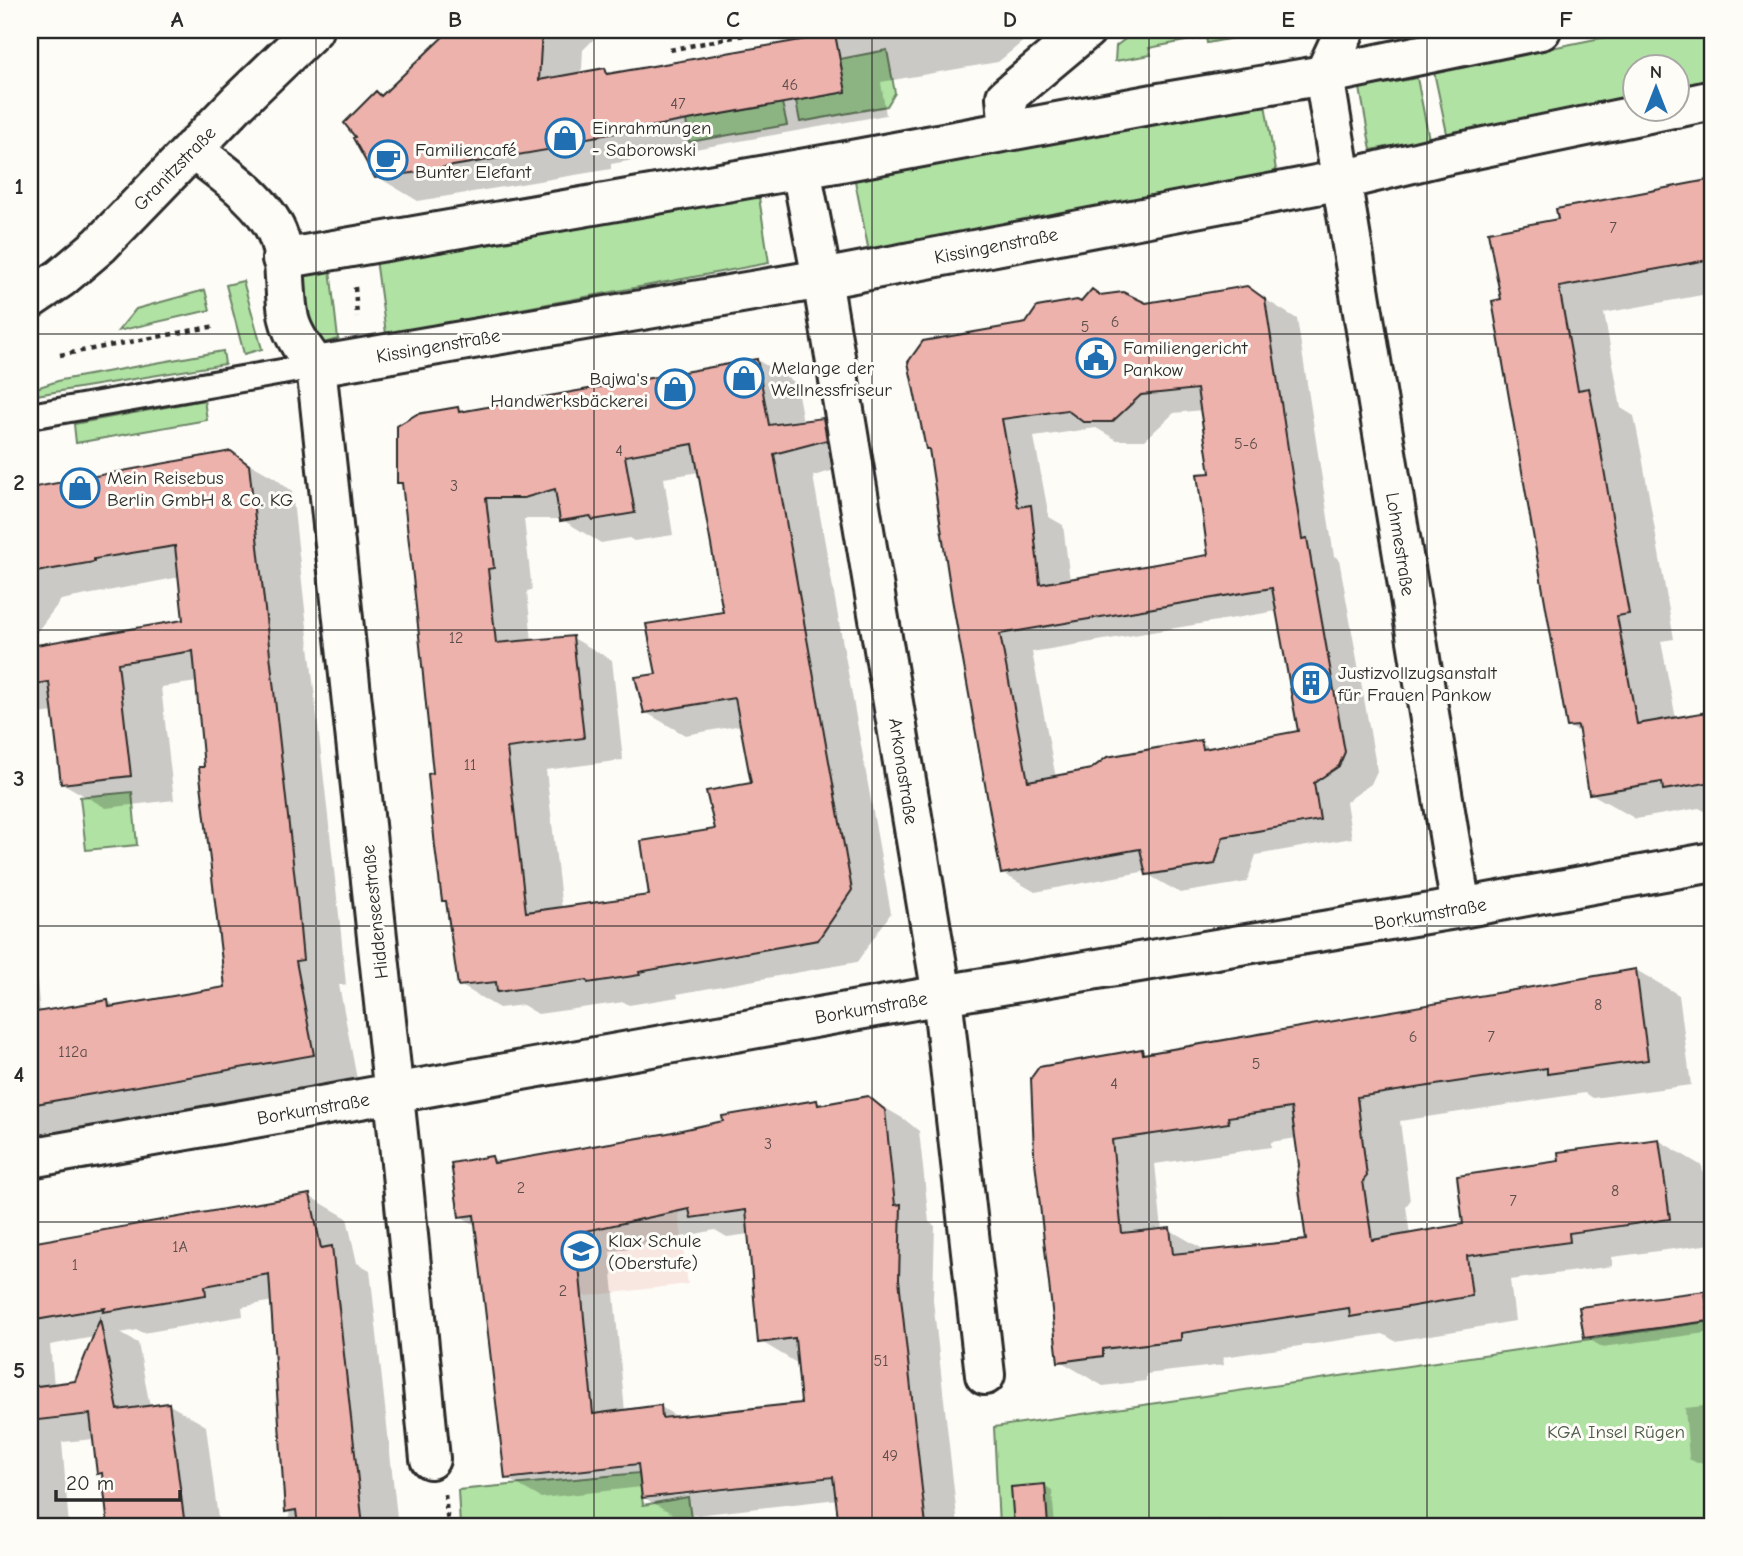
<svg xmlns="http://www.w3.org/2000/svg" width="1743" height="1556" font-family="'Comic Neue',sans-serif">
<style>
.built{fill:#f8e6e0}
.green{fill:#b0e2a3;stroke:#6e8667;stroke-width:2}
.shadow{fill:#0003;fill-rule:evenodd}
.building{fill:#edb2ab;stroke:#2b2b2b;stroke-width:2;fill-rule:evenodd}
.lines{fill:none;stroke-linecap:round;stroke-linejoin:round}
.lane-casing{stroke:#2b2b2b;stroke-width:30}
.street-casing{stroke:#2b2b2b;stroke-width:44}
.secondary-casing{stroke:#2b2b2b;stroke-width:44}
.path{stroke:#2b2b2b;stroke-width:4.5;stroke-dasharray:5 5;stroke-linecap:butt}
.lane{stroke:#fdfcf7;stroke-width:24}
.street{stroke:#fdfcf7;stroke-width:38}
.secondary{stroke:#fdfcf7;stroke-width:38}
.grid{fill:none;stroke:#2b2b2b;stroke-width:2;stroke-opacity:0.55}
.labels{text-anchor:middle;stroke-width:6;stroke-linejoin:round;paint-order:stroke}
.number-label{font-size:16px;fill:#5c4d4b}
.poi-label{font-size:19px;fill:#2b2b2b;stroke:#fdfcf7;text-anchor:start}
.street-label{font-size:19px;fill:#2b2b2b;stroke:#fdfcf7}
.park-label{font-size:19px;fill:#4c5949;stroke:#fdfcf7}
.neatline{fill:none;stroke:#2b2b2b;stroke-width:2.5}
.grid-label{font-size:23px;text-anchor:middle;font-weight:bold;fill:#2b2b2b}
</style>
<rect width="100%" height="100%" fill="#fdfcf7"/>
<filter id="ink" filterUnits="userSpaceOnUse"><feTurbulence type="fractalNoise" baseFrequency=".0143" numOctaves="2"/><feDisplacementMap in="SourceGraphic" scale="14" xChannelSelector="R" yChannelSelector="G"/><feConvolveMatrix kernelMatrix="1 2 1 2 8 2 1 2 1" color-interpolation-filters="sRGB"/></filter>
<g filter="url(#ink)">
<path class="built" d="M 668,1133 L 688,1284 L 485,1308 L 474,1216 L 459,1217 L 451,1163 L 492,1156 L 495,1163 Z"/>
<path class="green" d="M 1137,30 L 1235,30 L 1234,38 L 1207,43 L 1206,37 L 1149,48 L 1151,55 L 1115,61 L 1116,46 Z
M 1640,30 L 1713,30 L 1713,83 L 1677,91 L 1676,66 L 1634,66 L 1634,100 L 1448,138 L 1434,72 Z
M 887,50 L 895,93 L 887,106 L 800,122 L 796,101 L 845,92 L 840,59 Z
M 1417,78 L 1429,139 L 1371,150 L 1360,88 Z
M 782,103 L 787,125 L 689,142 L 686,120 Z
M 1265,104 L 1277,176 L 869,252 L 854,176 Z
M 758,191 L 769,263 L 386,334 L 376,259 Z
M 330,269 L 338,339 L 319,344 C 304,316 301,304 306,272 Z
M 243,281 L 262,349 L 244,354 L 226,285 Z
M 205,290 L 210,310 L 118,331 L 136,309 Z
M 223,351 L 225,364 L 30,396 L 30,390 L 61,380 Z
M 204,400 L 207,420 L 76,443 L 74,424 Z
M 132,792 L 137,845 L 86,850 L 80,797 Z
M 1713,1321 L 1713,1526 L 999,1526 L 994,1427 Z
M 639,1473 L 643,1505 L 688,1497 L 692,1526 L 460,1526 L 458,1490 Z"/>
<path class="shadow" d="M 452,30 L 603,30 L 583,50 L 582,69 L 576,75 L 604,70 L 613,75 L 837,35 L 836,30 L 1037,30 L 998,62 L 881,82 L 886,115 L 611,164 L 611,169 L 418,201 L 376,176 L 377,93 L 383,97 Z
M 1713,181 L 1713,293 L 1604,313 L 1621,408 L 1634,416 L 1642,456 L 1674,639 L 1661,641 L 1676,719 L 1713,712 L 1713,815 L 1699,808 L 1636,819 L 1590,793 L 1581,733 L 1568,726 L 1503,301 L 1559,221 L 1558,211 Z
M 1247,288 L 1297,319 L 1334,556 L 1339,559 L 1377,771 L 1371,784 L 1346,802 L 1352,838 L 1256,855 L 1247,882 L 1180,893 L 1147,874 L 1147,871 L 1035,892 L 1002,873 L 931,449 L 1027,325 L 1102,296 L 1146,304 ZM 1202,410 L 1212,474 L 1210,556 L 1070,580 L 1063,525 L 1049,517 L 1034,437 L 1096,428 L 1117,440 L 1145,440 L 1174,413 ZM 1277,611 L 1300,733 L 1212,749 L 1201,742 L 1056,778 L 1032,652 Z
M 757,360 L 796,383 L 803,422 L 823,420 L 862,442 L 865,462 L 813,476 L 891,913 L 857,962 L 677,994 L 678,997 L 629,1005 L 624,1002 L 538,1014 L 523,1005 L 499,1008 L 460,985 L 448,902 L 444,900 L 435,774 L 404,485 L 399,482 L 458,409 L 465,413 ZM 699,472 L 725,613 L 658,675 L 645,712 L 685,735 L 742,725 L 753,784 L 717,831 L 651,896 L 562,909 L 546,770 L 623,760 L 612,660 L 573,638 L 532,642 L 527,591 L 532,590 L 524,519 L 561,519 L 601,543 L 629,538 L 634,541 L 673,535 L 664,478 Z
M 231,453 L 275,478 L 292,492 L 341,933 L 346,985 L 339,985 L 357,1079 L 30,1137 L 30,933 L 33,939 L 40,1013 L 108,1001 L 118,1007 L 227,989 L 198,682 L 161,687 L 174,800 L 106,808 L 62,783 L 54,712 L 30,715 L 30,648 L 184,622 L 180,577 L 61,600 L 30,641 L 30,490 Z
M 1636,970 L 1679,995 L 1691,1085 L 1593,1098 L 1585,1093 L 1400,1121 L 1410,1201 L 1406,1206 L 1410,1235 L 1465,1226 L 1561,1162 L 1658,1140 L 1702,1166 L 1712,1244 L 1612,1257 L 1613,1266 L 1510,1280 L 1515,1321 L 1395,1341 L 1383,1334 L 1223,1357 L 1224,1365 L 1146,1374 L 1146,1381 L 1103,1386 L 1060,1361 L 1036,1153 L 1141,1051 L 1149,1055 ZM 1297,1138 L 1308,1241 L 1208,1252 L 1170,1230 L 1162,1230 L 1155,1164 L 1271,1147 L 1271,1142 Z
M 868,1098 L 904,1119 L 919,1131 L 929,1222 L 935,1226 L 933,1300 L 958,1526 L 841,1526 L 838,1499 L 678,1517 L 643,1497 L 642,1487 L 541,1498 L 506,1478 L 477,1226 L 460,1216 L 492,1158 L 502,1163 L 668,1135 L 817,1102 L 824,1106 ZM 715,1230 L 727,1237 L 750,1234 L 760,1341 L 795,1362 L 799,1361 L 803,1404 L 679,1418 L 661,1407 L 625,1412 L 610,1252 ZM 842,1474 L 842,1477 L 673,1496 L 673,1493 Z
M 309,1196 L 347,1218 L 357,1263 L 370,1270 L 398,1526 L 291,1526 L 289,1512 L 287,1511 L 273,1301 L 242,1307 L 243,1316 L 143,1333 L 138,1330 L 120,1333 L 138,1343 L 150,1407 L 168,1404 L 206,1426 L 219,1526 L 110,1526 L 104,1475 L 99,1473 L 95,1439 L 62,1442 L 69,1526 L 30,1526 L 30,1245 ZM 94,1337 L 76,1382 L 54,1385 L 50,1345 Z
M 1704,1293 L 1713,1298 L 1713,1332 L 1602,1347 L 1585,1337 Z
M 1713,1405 L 1713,1462 L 1697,1463 L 1689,1459 L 1685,1408 Z
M 1044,1485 L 1052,1490 L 1055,1526 L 1015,1526 L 1013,1489 Z
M 1220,1519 L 1228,1523 L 1228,1526 L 1180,1526 L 1180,1521 Z"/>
<path class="building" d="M 450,30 L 542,30 L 539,80 L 605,68 L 607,74 L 835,34 L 846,92 L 570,141 L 570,146 L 412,173 L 375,178 L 353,138 L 355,137 L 344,123 L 376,91 L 381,96 Z
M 1713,179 L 1713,259 L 1559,287 L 1578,390 L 1589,388 L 1597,429 L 1629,614 L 1617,616 L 1637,724 L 1713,711 L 1713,782 L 1663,790 L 1662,782 L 1589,794 L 1578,726 L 1567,727 L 1492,301 L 1501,299 L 1488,232 L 1558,219 L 1556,209 Z
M 1247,286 L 1265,299 L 1302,539 L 1307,538 L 1345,752 L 1339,766 L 1314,783 L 1320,820 L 1223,837 L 1215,864 L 1146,875 L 1140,849 L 1001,874 L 952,599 L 929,449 L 926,449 L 908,362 L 923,341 L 1026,323 L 1037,307 L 1077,300 L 1081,302 L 1092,289 L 1100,295 L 1123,292 L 1146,303 ZM 1197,389 L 1210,473 L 1197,474 L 1208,555 L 1040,584 L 1031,505 L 1018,507 L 1002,419 L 1067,410 L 1083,422 L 1112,422 L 1141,395 ZM 1272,588 L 1298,731 L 1203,749 L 1201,740 L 1107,757 L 1091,769 L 1028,781 L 1000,634 Z
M 757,359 L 769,425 L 823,418 L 827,440 L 774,454 L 852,890 L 818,940 L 639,972 L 640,975 L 588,983 L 587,980 L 497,992 L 496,982 L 458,986 L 446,901 L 442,901 L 435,847 L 428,774 L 433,773 L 413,577 L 402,483 L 397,483 L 397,426 L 417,414 L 458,407 L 459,412 ZM 693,444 L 723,612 L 646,624 L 656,674 L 635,677 L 644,713 L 735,698 L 751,783 L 706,791 L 715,829 L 641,841 L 649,895 L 526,912 L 507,748 L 584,738 L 573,636 L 496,643 L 488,569 L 494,568 L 486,498 L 524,498 L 555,489 L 560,521 L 590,516 L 593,520 L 635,513 L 625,456 Z
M 231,451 L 249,465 L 298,907 L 303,960 L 296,961 L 314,1055 L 30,1105 L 30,1013 L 108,1000 L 109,1007 L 225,987 L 199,767 L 204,767 L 193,651 L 118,663 L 131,776 L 61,784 L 49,682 L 30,685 L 30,646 L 183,620 L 175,546 L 94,559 L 94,562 L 30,573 L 30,488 Z
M 1636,969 L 1648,1060 L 1547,1074 L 1547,1068 L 1357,1097 L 1367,1176 L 1363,1181 L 1372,1240 L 1463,1224 L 1457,1176 L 1559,1161 L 1558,1152 L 1659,1139 L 1670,1219 L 1569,1233 L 1570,1242 L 1467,1256 L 1472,1296 L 1350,1317 L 1349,1308 L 1181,1333 L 1181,1340 L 1103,1349 L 1103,1356 L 1058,1362 L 1034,1153 L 1031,1078 L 1039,1067 L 1142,1049 L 1143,1054 ZM 1291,1108 L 1299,1165 L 1297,1175 L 1306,1240 L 1173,1254 L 1170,1228 L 1122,1233 L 1112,1140 L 1229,1123 L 1228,1117 Z
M 868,1096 L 885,1110 L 895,1205 L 901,1204 L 899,1279 L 926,1526 L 839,1526 L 833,1477 L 642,1498 L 638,1464 L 505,1479 L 474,1215 L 459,1217 L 451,1163 L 492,1156 L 494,1163 L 668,1133 L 723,1121 L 722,1116 L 817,1100 L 818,1105 ZM 689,1209 L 691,1218 L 746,1210 L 758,1343 L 795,1338 L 801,1403 L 662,1418 L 661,1405 L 593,1414 L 576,1233 Z
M 310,1194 L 321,1248 L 332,1246 L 363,1526 L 298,1526 L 296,1510 L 285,1512 L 269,1274 L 205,1286 L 206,1295 L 103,1312 L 105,1308 L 30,1321 L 30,1243 Z
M 1705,1291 L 1709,1321 L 1584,1338 L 1579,1307 Z
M 100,1319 L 118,1410 L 169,1403 L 185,1526 L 108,1526 L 102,1473 L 97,1474 L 90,1414 L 30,1421 L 30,1387 L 75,1381 Z
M 1045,1484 L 1048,1526 L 1014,1526 L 1011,1487 Z"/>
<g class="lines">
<g class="lane-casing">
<path id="lane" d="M 30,416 L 316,366"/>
</g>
<g class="street-casing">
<path id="street" d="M 1345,30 L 1324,75 L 1461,908
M 1009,131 L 1006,97 L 1086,30
M 801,169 L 822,279 L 942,995 L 985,1375
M 316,366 L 399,1143 L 430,1459
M 30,1158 L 942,995 L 1461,908 L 1713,862"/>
</g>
<g class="secondary-casing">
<path id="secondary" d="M 1676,108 L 1713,100
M 192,149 C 220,171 263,199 277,233 C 288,259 283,291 289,319 C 293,336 305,352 316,366 L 822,279 L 1342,180 L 1441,156 L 1673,108
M 282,259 L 841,162 L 1154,104 L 1324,75 L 1541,30
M 30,299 L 61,278 L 100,245 L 238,102 L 313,30"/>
</g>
<path class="path" d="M 670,50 L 768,30
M 355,287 L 357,317
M 60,355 L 216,326
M 445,1494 L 448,1526"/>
<use href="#lane" class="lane"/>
<use href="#street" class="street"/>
<use href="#secondary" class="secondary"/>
</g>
</g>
<path class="grid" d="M 316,30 L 316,1526M 594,30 L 594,1526M 872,30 L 872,1526M 1149,30 L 1149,1526M 1427,30 L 1427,1526M 30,334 L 1713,334M 30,630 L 1713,630M 30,926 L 1713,926M 30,1222 L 1713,1222"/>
<defs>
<g id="shop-ring" transform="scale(2.0125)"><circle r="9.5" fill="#fdfcf7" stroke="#1f6fb2" stroke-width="1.5"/><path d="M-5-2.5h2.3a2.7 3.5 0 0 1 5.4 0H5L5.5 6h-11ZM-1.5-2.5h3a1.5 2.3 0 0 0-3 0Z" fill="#1f6fb2"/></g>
<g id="cafe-ring" transform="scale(2.0125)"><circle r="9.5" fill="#fdfcf7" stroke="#1f6fb2" stroke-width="1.5"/><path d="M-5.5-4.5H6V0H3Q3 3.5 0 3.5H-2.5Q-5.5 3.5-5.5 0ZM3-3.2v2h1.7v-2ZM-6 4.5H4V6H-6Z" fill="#1f6fb2"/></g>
<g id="civic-ring" transform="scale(2.0125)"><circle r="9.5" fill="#fdfcf7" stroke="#1f6fb2" stroke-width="1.5"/><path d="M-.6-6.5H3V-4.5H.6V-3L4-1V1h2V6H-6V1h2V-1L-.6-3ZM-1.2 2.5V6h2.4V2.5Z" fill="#1f6fb2"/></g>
<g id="building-ring" transform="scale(2.0125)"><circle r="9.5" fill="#fdfcf7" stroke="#1f6fb2" stroke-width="1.5"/><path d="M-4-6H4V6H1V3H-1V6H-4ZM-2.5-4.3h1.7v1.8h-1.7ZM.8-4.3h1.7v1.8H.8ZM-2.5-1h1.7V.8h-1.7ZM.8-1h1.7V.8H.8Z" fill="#1f6fb2"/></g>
<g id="school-ring" transform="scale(2.0125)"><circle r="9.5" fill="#fdfcf7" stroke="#1f6fb2" stroke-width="1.5"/><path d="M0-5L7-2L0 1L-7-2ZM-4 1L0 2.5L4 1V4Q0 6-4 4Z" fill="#1f6fb2"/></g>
</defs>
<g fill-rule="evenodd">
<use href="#shop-ring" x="565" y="138"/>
<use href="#cafe-ring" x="388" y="160"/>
<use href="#civic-ring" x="1096" y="358"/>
<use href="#shop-ring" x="744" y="378"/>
<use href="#shop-ring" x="675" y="389"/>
<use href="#shop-ring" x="80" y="488"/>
<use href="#building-ring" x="1311" y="683"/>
<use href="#school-ring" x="581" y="1251"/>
</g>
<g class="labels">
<g class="number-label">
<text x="790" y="90">46</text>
<text x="678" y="109">47</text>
<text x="1613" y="233">7</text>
<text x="1115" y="327">6</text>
<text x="1085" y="332">5</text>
<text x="1246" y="449">5-6</text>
<text x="619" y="456">4</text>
<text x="454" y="491">3</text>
<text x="456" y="643">12</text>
<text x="470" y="770">11</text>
<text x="1598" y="1010">8</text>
<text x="1413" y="1042">6</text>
<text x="1491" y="1042">7</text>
<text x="73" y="1057">112a</text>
<text x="1256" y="1069">5</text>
<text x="1114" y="1089">4</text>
<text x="768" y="1149">3</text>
<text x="521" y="1193">2</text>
<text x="1615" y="1196">8</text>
<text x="1513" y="1206">7</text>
<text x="180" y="1252">1A</text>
<text x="75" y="1270">1</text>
<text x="563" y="1296">2</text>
<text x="881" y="1366">51</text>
<text x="890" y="1461">49</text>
</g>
<g class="poi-label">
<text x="592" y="134">Einrahmungen<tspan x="592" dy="22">- Saborowski</tspan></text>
<text x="415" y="156">Familiencafé<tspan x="415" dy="22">Bunter Elefant</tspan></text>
<text x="1123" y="354">Familiengericht<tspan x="1123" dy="22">Pankow</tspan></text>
<text x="771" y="374">Melange der<tspan x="771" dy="22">Wellnessfriseur</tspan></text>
<text x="648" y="385" text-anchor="end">Bajwa's<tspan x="648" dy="22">Handwerksbäckerei</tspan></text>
<text x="107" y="484">Mein Reisebus<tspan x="107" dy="22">Berlin GmbH &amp; Co. KG</tspan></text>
<text x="1338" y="679">Justizvollzugsanstalt<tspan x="1338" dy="22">für Frauen Pankow</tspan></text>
<text x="608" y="1247">Klax Schule<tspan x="608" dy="22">(Oberstufe)</tspan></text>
</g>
<g class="street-label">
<text transform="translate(174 168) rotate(-46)" y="7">Granitzstraße</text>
<text transform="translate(996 245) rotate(-11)" y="7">Kissingenstraße</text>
<text transform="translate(438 345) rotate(-10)" y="7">Kissingenstraße</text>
<text transform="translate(1401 544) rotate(81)" y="7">Lohmestraße</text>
<text transform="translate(904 771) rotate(81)" y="7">Arkonastraße</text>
<text transform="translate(374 912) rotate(-96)" y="7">Hiddenseestraße</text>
<text transform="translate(1430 913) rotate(-10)" y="7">Borkumstraße</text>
<text transform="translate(871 1007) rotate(-10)" y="7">Borkumstraße</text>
<text transform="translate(313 1108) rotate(-10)" y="7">Borkumstraße</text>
</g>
<g class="park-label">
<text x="1616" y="1438">KGA Insel Rügen</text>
</g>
</g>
<rect width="1743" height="1556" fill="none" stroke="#fdfcf7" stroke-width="77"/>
<g transform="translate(1656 88)"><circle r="33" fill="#fdfcf7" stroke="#a9a8a5" stroke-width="2"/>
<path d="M0-5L12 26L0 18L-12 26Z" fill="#1f6fb2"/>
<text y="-10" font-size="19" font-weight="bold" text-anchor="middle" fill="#2b2b2b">N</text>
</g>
<path d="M56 1490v10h124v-10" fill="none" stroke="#2b2b2b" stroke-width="3.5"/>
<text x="66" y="1490" font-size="21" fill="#2b2b2b" stroke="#fdfcf7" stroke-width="5" paint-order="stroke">20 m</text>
<rect x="38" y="38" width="1666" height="1480" class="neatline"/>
<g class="grid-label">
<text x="177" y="27">A</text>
<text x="455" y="27">B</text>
<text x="733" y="27">C</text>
<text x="1010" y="27">D</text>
<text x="1288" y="27">E</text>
<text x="1566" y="27">F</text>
<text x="19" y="194">1</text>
<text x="19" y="490">2</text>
<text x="19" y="786">3</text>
<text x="19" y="1082">4</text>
<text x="19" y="1378">5</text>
</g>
</svg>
